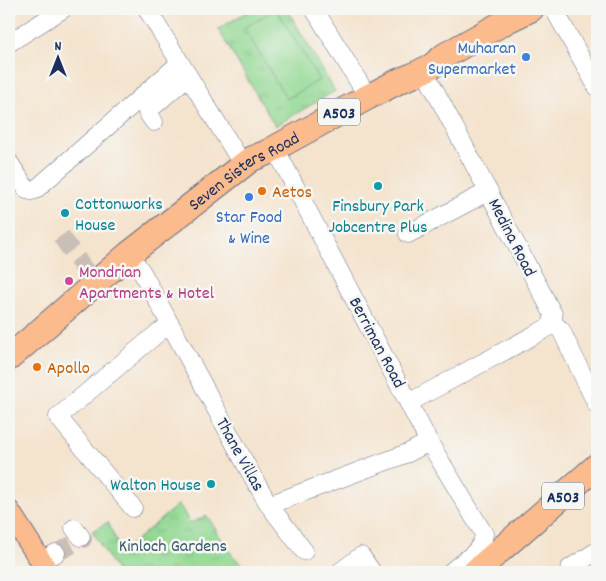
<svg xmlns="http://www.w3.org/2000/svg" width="606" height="581" font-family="Dekko,sans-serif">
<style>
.grass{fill:url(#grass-tufts);stroke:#568478}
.pitch{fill:#91d892;stroke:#568478}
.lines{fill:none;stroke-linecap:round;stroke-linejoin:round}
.minor-tunnel{stroke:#c9bfb7;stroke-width:18;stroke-dasharray:18 9;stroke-linecap:butt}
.minor-casing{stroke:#676e85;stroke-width:19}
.major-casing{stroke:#676e85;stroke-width:23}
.highway-casing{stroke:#676e85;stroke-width:27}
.minor{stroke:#fff;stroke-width:18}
.major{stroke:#fbbb8d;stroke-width:21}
.highway{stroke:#fbbb8d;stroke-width:25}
.shop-dot{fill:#3f7fe0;stroke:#f6f6f2;stroke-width:2}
.culture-dot{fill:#0f9aa8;stroke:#f6f6f2;stroke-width:2}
.food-dot{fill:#e8710a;stroke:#f6f6f2;stroke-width:2}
.hotel-dot{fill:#d1479c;stroke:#f6f6f2;stroke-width:2}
.labels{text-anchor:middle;stroke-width:5;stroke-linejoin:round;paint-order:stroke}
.shield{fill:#f6f6f2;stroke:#5d6b8a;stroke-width:1}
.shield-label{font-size:16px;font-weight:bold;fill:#1b2f5e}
.shop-label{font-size:18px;fill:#366cbe;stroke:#f6f6f2;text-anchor:end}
.street-label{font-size:18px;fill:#1b2f5e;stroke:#f6f6f2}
.food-label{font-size:18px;fill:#c56008;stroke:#f6f6f2;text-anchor:start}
.culture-label{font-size:18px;fill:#0d838f;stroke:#f6f6f2;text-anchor:start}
.hotel-label{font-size:18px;fill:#b23c85;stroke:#f6f6f2;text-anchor:start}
.park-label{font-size:18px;fill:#38596b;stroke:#f6f6f2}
</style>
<defs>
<pattern id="grass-tufts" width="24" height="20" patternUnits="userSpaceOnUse" patternTransform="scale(1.25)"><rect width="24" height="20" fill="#91d892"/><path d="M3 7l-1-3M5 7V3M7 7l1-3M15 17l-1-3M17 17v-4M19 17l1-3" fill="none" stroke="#7cba80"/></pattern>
</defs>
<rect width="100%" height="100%" fill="#f6f6f2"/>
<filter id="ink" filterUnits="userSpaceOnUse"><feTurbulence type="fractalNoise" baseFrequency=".02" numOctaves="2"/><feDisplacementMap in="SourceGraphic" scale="10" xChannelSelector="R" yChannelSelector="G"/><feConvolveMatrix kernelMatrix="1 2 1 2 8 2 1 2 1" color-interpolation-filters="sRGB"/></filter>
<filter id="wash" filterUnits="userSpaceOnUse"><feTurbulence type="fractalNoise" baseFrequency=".0096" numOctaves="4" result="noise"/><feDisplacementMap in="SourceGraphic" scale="20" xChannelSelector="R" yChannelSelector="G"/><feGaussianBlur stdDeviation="1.12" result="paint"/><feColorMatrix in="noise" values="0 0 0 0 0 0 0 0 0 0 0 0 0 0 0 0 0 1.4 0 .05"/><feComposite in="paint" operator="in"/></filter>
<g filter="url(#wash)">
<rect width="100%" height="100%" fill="#f4e3cd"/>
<path class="grass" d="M 252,9 L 287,9 L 335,91 L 275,126 L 218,29 Z
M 179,504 L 190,523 L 207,516 L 232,555 L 250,572 L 117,572 L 92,531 L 108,522 L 118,545 L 124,542 L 129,546 Z"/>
<path class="pitch" d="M 276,9 L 319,80 L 287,99 L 244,28 Z"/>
</g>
<g filter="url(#ink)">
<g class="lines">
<path class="minor-tunnel" d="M 61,236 L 94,283
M 56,553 L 83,539 L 81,537"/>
<g class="minor-casing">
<path id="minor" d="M 147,9 L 243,165
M 314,9 L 368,97
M 554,9 L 597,87
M 9,43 L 63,9
M 424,70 L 553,314 L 553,323
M 154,122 L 147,112 L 188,76
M 275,148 L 429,442 L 484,534 C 482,553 464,559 451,572
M 9,162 L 27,190 L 31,191 L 35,190 L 180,63
M 408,234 L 489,191
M 129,254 L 143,274 L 250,472 L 269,505 L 304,551
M 553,323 L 561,330 L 597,405
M 410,402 L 549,327 L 553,323
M 269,505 L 408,453 L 429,442
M 133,508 L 58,417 L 159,332 L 171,326
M 74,528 L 81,537
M 41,561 L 56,553
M 570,568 L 597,551
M 340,572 L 361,556 L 372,572"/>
</g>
<g class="major-casing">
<path id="major" d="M 9,511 L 48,572"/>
</g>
<g class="highway-casing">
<g id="highway">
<path id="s1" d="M 9,358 L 129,254 L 251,159 L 266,153 L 368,97 L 399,81 L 414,75 L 432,66 L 444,56 L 510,19 L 531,9"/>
<path d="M 475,572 L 597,466"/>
</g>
</g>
<use href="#minor" class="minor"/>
<use href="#major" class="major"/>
<use href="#highway" class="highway"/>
</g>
</g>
<g class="shop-dot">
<circle cx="526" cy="57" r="5"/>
<circle cx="249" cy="197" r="5"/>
</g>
<g class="culture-dot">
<circle cx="378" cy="186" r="5"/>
<circle cx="65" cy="213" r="5"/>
<circle cx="211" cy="484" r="5"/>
</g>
<g class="food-dot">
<circle cx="262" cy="191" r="5"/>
<circle cx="37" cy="367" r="5"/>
</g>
<circle class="hotel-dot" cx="69" cy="281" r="5"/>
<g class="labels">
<g class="shield">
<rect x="318" y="98.5" width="42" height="27" rx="4"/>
<rect x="542" y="482.5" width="42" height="27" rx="4"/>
</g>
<g class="shield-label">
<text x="339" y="118">A503</text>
<text x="563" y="502">A503</text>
</g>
<g class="shop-label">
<text x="516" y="53">Muharan<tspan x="516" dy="21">Supermarket</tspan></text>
<text x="249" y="222" text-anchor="middle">Star Food<tspan x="249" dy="21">&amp; Wine</tspan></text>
</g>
<g class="street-label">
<text dy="6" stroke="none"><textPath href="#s1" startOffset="301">Seven Sisters Road</textPath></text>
<text transform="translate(513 237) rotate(63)" y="6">Medina Road</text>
<text transform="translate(378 342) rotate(62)" y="6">Berriman Road</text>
<text transform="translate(241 454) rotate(61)" y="6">Thane Villas</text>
</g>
<g class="food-label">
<text x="272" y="197">Aetos</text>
<text x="47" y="373">Apollo</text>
</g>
<g class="culture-label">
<text x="75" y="209">Cottonworks<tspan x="75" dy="21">House</tspan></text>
<text x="378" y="211" text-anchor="middle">Finsbury Park<tspan x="378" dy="21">Jobcentre Plus</tspan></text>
<text x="201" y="490" text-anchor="end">Walton House</text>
</g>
<g class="hotel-label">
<text x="79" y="277">Mondrian<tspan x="79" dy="21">Apartments &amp; Hotel</tspan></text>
</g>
<g class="park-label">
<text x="173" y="551">Kinloch Gardens</text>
</g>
</g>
<rect width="606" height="581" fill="none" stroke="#f6f6f2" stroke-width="30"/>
<g transform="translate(58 58)" stroke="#f6f6f2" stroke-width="4" paint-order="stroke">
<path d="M0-4L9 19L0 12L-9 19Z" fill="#1b2f5e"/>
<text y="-8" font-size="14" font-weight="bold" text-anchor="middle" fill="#1b2f5e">N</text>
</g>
</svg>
